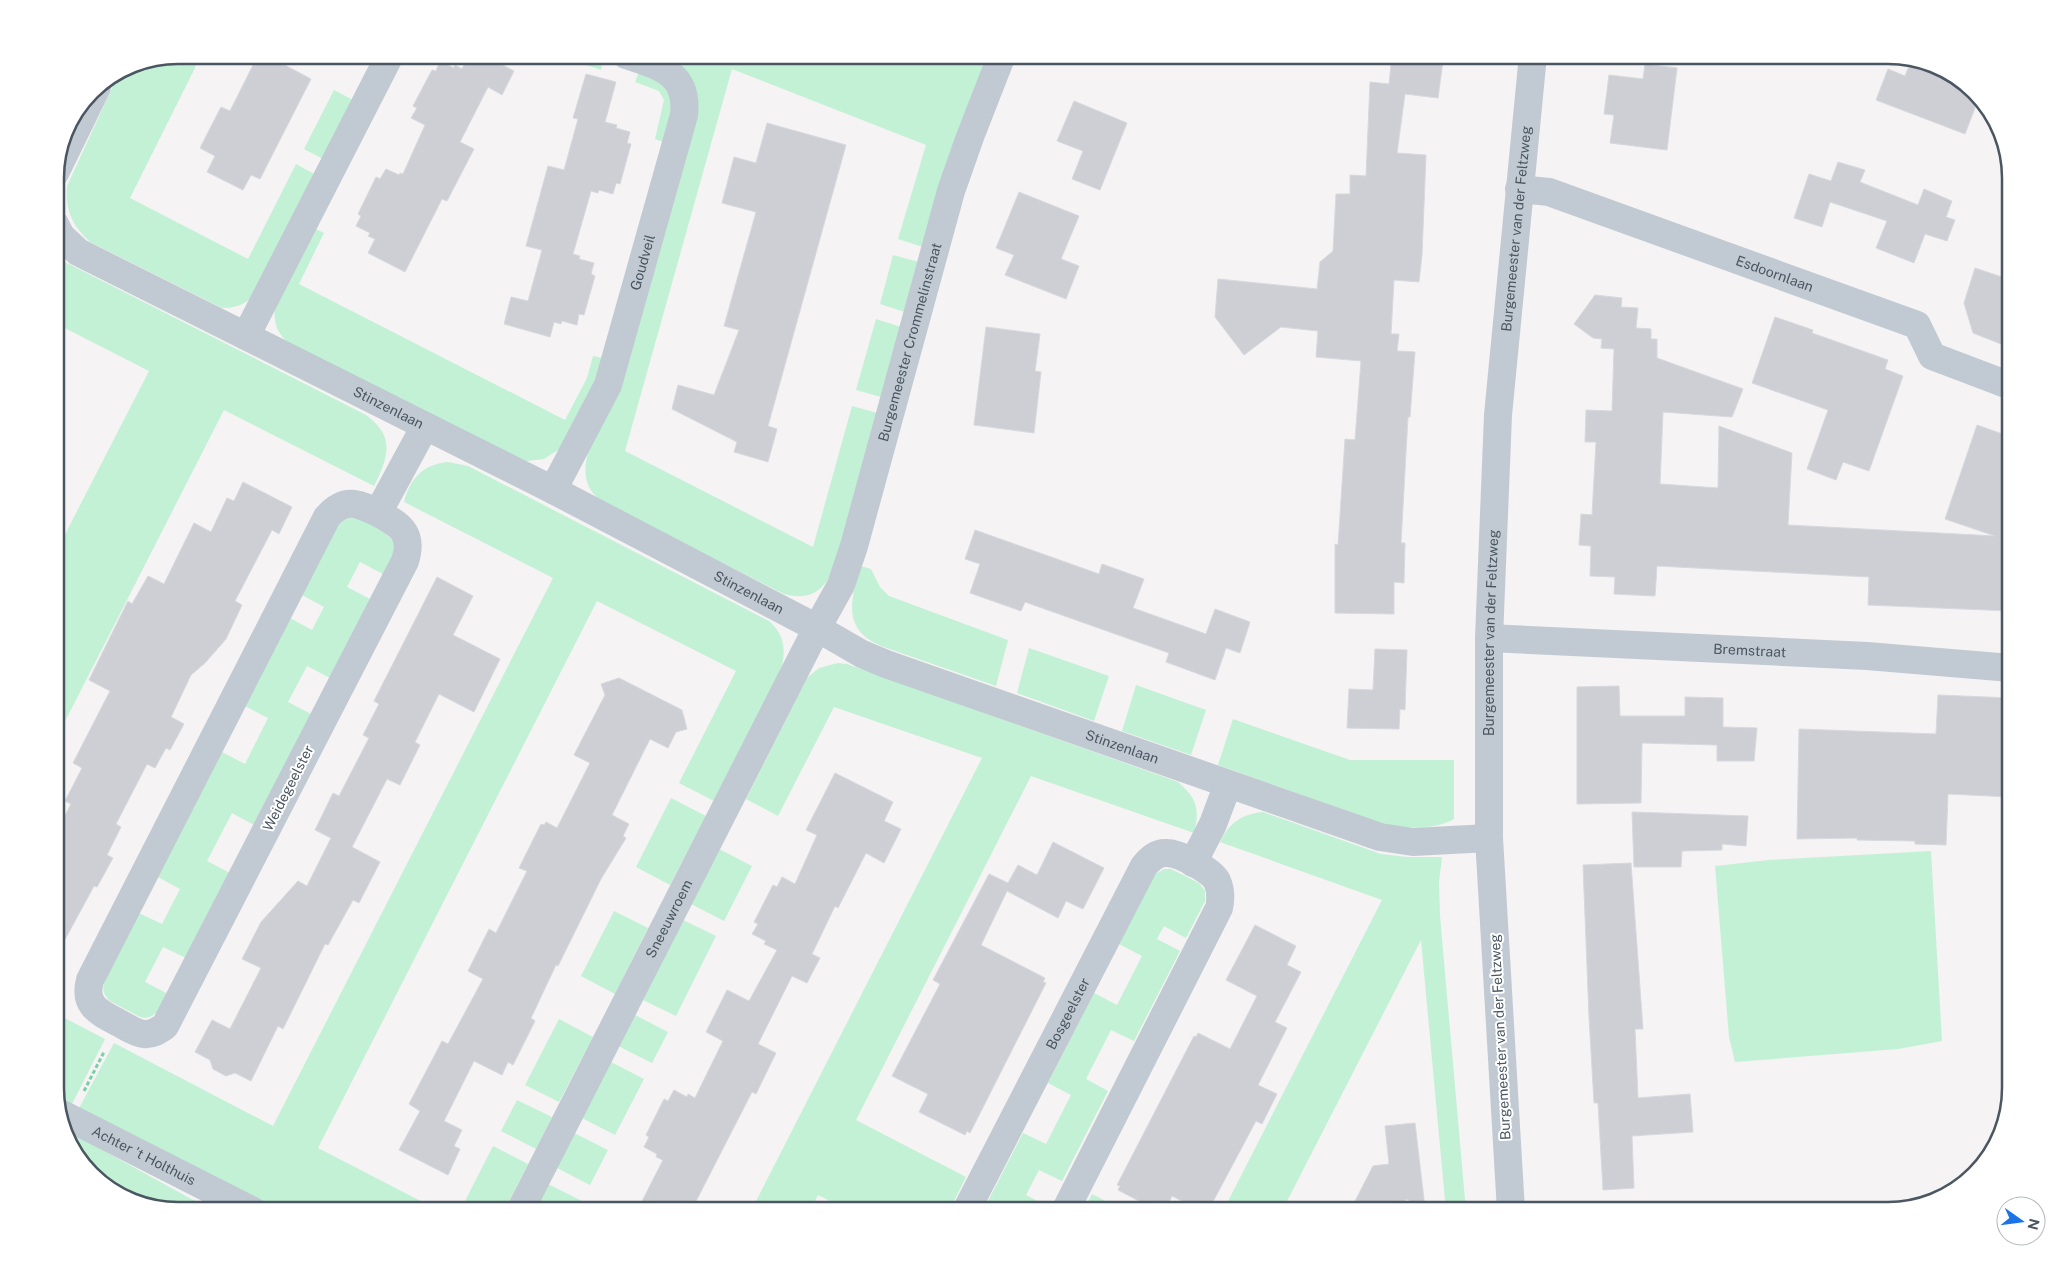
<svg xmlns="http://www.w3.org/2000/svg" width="2066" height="1266" font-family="'Public Sans',sans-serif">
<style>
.green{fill:#c3f1d5}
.building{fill:#cdcfd5;stroke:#d7d9de}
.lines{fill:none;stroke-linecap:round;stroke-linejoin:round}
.path{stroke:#7ad0a6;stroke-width:3;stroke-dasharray:4 2.5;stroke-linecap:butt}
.minor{stroke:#c1cad2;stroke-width:28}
.labels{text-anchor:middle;stroke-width:4;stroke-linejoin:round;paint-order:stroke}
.street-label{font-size:14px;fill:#4a5661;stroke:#fff}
.rim{fill:none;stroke:#4a5661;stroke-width:2.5}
</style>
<rect width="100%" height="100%" fill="#f5f3f3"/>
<path class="green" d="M 178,55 L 198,55 L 195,68 L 130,198 L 248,259 L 296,164 L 316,175 L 253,296 C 244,305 235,308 222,308 L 90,242 C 72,226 65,210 67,186 L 120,71 L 131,64 Z
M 556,55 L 587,55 L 603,60 L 601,70 Z
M 663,55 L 939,55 L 961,64 L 964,55 L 990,55 L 923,247 L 898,239 L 926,145 L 732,69 L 625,451 L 813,547 L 852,406 L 877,413 L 832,573 C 820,594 808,600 784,594 L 606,504 C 586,492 582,475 588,453 L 696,118 Z
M 639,72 L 663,83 L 673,102 L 664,142 L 655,139 L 664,100 L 659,91 L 635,82 Z
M 334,90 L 353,100 L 323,159 L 304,149 Z
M 316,229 L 324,233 L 299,284 L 565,420 L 587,378 L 593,356 L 603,358 L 597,382 L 561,448 L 544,459 L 527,461 L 517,459 L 289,343 C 277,334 273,322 275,307 Z
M 893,255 L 919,262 L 905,312 L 880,304 Z
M 55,257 L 366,415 C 396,437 388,457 374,486 L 224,410 L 55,741 L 55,554 L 149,371 L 55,323 Z
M 876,319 L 901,327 L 881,397 L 856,390 Z
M 448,462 L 468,466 L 769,621 C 785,635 786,650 781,670 L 714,801 L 679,783 L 736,671 L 597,601 L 318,1148 L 440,1211 L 271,1211 L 77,1112 L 114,1043 L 273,1126 L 553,578 L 404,502 C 410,478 424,464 448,462 Z
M 348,518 C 364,517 384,530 394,542 L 393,554 L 383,574 L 360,562 L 347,587 L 370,599 L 330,678 L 307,666 L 288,702 L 311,714 L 254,825 L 232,813 L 207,861 L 230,873 L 186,958 L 163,947 L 145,982 L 168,994 C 162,1005 156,1021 140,1017 L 110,1001 C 103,994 102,989 105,980 L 139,913 L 162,924 L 180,889 L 158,877 L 222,752 L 245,764 L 268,718 L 245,706 L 290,618 L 312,630 L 324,607 L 302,595 L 338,525 Z
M 861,566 L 871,569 L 880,587 L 889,596 L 1008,640 L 996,686 L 881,646 C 841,629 851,599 861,566 Z
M 1029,648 L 1109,676 L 1094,721 L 1017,693 Z
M 838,663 L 847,664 L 1178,782 C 1197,798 1200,810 1194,833 L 1031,776 L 856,1120 L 966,1177 L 949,1211 L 850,1211 L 818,1195 L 810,1211 L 751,1211 L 982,758 L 834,707 L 778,816 L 746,799 L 807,678 L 819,668 Z
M 1136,685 L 1206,710 L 1191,755 L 1122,731 Z
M 1233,719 L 1350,760 L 1454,760 L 1454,819 C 1434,830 1406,829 1383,824 L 1218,765 Z
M 671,798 L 706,816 L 670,885 L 636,867 Z
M 1263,812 L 1381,854 L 1407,857 L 1442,857 L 1439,882 L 1440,916 L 1466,1211 L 1446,1211 L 1421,940 L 1282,1211 L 1223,1211 L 1382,900 L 1220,842 C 1229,823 1242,814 1263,812 Z
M 719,849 L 752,866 L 724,921 L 691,904 Z
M 1931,851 L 1942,1041 L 1898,1049 L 1735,1062 L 1729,1037 L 1715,866 L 1769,860 Z
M 1164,869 L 1171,869 L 1199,883 L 1205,891 L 1205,901 L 1186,938 L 1164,926 L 1157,939 L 1180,951 L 1134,1041 L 1111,1030 L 1086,1079 L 1108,1091 L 1062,1181 L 1039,1170 L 1026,1195 L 1049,1207 L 1047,1211 L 983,1211 L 1023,1133 L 1046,1144 L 1071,1095 L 1048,1083 L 1094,993 L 1117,1005 L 1142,956 L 1119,944 L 1154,875 Z
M 614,911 L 648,928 L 615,994 L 581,976 Z
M 683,920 L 716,936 L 676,1016 L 643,1000 Z
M 55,1013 L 105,1039 L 70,1108 L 57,1101 L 55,1096 Z
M 635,1015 L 668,1032 L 652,1063 L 618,1046 Z
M 559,1019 L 593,1037 L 559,1102 L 525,1085 Z
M 611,1062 L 644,1079 L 615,1135 L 582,1118 Z
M 517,1100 L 552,1117 L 536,1149 L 501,1131 Z
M 66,1130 L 213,1211 L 178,1211 L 116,1194 L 72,1150 Z
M 574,1133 L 608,1150 L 590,1185 L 557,1168 Z
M 493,1146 L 528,1164 L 504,1211 L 460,1211 Z
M 548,1184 L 582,1201 L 576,1211 L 534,1211 Z
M 1092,1194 L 1125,1211 L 1084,1211 Z"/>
<path class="building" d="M 258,55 L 266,55 L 311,79 L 260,179 L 251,175 L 243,190 L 207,172 L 215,156 L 200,148 L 221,107 L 230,111 Z
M 469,55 L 484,55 L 514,71 L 502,95 L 488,87 L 460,142 L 474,149 L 447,201 L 442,199 L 405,272 L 368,253 L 375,239 L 368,236 L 370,233 L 356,226 L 361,216 L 358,214 L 376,177 L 380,179 L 386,169 L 399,175 L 400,173 L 403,174 L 425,125 L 411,118 L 417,108 L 413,106 L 432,70 L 436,71 L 440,61 L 454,68 L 455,65 L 462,69 Z
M 1392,55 L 1443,61 L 1438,98 L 1405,94 L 1397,153 L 1426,155 L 1422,255 L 1419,282 L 1394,280 L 1391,334 L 1399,334 L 1397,351 L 1415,352 L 1410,417 L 1408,417 L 1401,543 L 1405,543 L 1404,583 L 1394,582 L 1394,614 L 1335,613 L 1335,544 L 1338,545 L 1345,439 L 1355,440 L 1361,361 L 1316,357 L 1318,331 L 1281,327 L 1244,355 L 1215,317 L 1218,279 L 1317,289 L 1320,262 L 1333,251 L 1336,194 L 1350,194 L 1350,175 L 1366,176 L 1370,82 L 1389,84 Z
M 1911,61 L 1950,72 L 1978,100 L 1965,134 L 1876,100 L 1888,69 L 1905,76 Z
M 1645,64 L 1677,68 L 1667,150 L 1610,143 L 1614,115 L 1604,114 L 1609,75 L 1643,79 Z
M 586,74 L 616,82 L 605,122 L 617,125 L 616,128 L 630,132 L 627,143 L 631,144 L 620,184 L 616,183 L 613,194 L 599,190 L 598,193 L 591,191 L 573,254 L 580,256 L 579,259 L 594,263 L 591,274 L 595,276 L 584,315 L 579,314 L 577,325 L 562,321 L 561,324 L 554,322 L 550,337 L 504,324 L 511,297 L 528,301 L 542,250 L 526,246 L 548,166 L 564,170 L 578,119 L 573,118 Z
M 1074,101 L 1127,123 L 1100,190 L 1072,179 L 1083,151 L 1057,141 Z
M 767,123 L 846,145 L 768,426 L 777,429 L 768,462 L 734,452 L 737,442 L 672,409 L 678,385 L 714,395 L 739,330 L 724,326 L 756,212 L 722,203 L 734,157 L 756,163 Z
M 1838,162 L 1865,170 L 1860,182 L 1918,205 L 1924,189 L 1952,201 L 1946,217 L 1955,220 L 1947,241 L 1925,234 L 1914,263 L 1876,248 L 1887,221 L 1830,202 L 1822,227 L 1794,218 L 1809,174 L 1831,181 Z
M 1019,192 L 1079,216 L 1061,259 L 1079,266 L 1066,299 L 1005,275 L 1014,255 L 996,248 Z
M 1975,268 L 2011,280 L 2011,348 L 1973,333 L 1964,303 Z
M 1595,295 L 1622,298 L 1621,307 L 1638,308 L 1636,328 L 1651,329 L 1651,339 L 1657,339 L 1657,358 L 1743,389 L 1732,417 L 1663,412 L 1660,484 L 1718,488 L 1719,426 L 1792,453 L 1788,525 L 1995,536 L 1945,519 L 1977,425 L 2011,437 L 2011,611 L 1868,605 L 1869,577 L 1657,566 L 1655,596 L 1614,594 L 1615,577 L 1590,576 L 1591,546 L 1579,545 L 1581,514 L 1592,515 L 1596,442 L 1585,442 L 1586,410 L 1612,411 L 1614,349 L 1601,348 L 1602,339 L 1593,338 L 1574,324 Z
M 1775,317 L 1813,330 L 1812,333 L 1888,360 L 1885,369 L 1903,376 L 1869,471 L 1843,462 L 1836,480 L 1807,469 L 1828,410 L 1752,383 Z
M 986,327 L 1040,334 L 1035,371 L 1041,372 L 1034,433 L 974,425 Z
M 243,482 L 292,507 L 279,534 L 272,530 L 235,601 L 242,605 L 226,639 L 205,663 L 191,675 L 171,717 L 184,724 L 170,750 L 166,748 L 155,768 L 147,764 L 116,824 L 121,827 L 107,855 L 113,858 L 97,887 L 94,886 L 55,958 L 55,854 L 64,836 L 56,832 L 71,804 L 65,801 L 82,768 L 73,763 L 110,691 L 89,680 L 128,601 L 132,604 L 148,576 L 164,584 L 194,523 L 211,532 L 227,498 L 234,501 Z
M 975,530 L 1099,574 L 1102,564 L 1144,579 L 1133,608 L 1206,634 L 1215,609 L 1250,622 L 1240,653 L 1226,648 L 1215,680 L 1166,662 L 1169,653 L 1025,602 L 1021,611 L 970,593 L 980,564 L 965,559 Z
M 437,577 L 473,596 L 453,635 L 500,659 L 474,712 L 439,694 L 415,742 L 420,745 L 400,785 L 387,779 L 352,847 L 380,862 L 359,903 L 353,900 L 328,945 L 325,944 L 283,1029 L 278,1026 L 251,1081 L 235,1073 L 226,1076 L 213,1069 L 210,1060 L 195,1052 L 212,1020 L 230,1029 L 261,968 L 242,959 L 261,922 L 298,881 L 307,886 L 331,838 L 315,830 L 333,793 L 339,796 L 369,738 L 363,735 L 379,704 L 374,701 Z
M 1375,649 L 1407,650 L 1405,710 L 1400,709 L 1399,729 L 1347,728 L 1349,689 L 1373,690 Z
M 619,678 L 682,710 L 687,729 L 676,732 L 668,748 L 650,739 L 612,815 L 629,824 L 623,836 L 626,838 L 601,879 L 558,966 L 556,965 L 531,1018 L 535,1021 L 513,1065 L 508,1062 L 502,1075 L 474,1061 L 444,1121 L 462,1130 L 454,1146 L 460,1149 L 448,1175 L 399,1150 L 420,1111 L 409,1104 L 442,1041 L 448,1044 L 483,979 L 468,971 L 489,929 L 496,933 L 527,871 L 519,868 L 541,824 L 544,825 L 546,822 L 557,828 L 590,763 L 574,755 L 605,695 L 601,684 Z
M 1619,686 L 1620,716 L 1685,716 L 1685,697 L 1723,698 L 1723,727 L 1757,728 L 1754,761 L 1717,761 L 1717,745 L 1642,743 L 1641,803 L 1577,804 L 1577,687 Z
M 1938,695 L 2011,698 L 2011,797 L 1948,794 L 1946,845 L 1915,844 L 1915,841 L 1857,840 L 1857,838 L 1797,839 L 1799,729 L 1936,734 Z
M 835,773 L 893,802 L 884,821 L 901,829 L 884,863 L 866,853 L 838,908 L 835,906 L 812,954 L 820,958 L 807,983 L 792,976 L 758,1044 L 776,1053 L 756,1094 L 752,1092 L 691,1211 L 637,1211 L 663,1160 L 656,1157 L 657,1154 L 644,1147 L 649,1137 L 646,1135 L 664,1099 L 668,1101 L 674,1090 L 687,1097 L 688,1094 L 695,1098 L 723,1041 L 706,1032 L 727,990 L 749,1001 L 777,950 L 764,944 L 766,941 L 752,934 L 758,924 L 754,922 L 773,885 L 777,887 L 782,877 L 795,884 L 817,835 L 806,830 Z
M 1632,812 L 1748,816 L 1746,846 L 1722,844 L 1722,850 L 1682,851 L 1681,867 L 1634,867 Z
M 1053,842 L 1104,868 L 1083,909 L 1066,901 L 1058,918 L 1007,891 L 981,945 L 1045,978 L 1043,982 L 1046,983 L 970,1133 L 967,1131 L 965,1135 L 919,1112 L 928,1094 L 892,1076 L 940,984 L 933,980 L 989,874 L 1008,883 L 1018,865 L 1037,875 Z
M 1631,863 L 1643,1029 L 1635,1029 L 1638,1098 L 1690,1094 L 1693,1132 L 1632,1136 L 1634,1188 L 1603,1190 L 1598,1103 L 1594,1103 L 1589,1017 L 1583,865 Z
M 1255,925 L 1296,946 L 1287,965 L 1301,972 L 1275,1022 L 1287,1028 L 1258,1085 L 1277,1094 L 1262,1124 L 1256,1121 L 1208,1211 L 1201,1211 L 1172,1196 L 1165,1211 L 1158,1211 L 1118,1190 L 1120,1186 L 1117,1185 L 1194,1036 L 1196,1037 L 1198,1033 L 1230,1049 L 1257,996 L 1226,980 Z
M 1415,1123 L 1425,1208 L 1406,1199 L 1400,1211 L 1350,1211 L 1373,1166 L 1389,1164 L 1385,1126 Z"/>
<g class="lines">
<path class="path" d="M 84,1091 L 104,1052"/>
<g class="minor">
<path d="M 55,173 L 97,87"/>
<path id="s1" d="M 1519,189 L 1549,192 L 1917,325 L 1932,356 L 2011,386"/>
<path id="s2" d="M 55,224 L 61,236 L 78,252 L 553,490 L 817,628 L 862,654 L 886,664 L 1380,837 L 1413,842 L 1489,838"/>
<path d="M 246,336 L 390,55"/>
<path id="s3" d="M 553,490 L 608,385 L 684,115 C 689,73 659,66 626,55"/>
<path d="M 378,513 C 400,525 414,533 405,561 L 165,1026 C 159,1030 153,1035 144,1034 C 135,1033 127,1027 119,1023 C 99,1012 83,1006 90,980 L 327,517 C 345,497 357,503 378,513 L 425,426"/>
<path id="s4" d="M 1489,638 L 1867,656 L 2011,668"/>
<path d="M 1193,863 L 1213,824 L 1228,784"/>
<path id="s5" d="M 60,1113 L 253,1211"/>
<path id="s6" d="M 520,1211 L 817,628 L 841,585 L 854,546 L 951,191 L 970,137 L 1002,55"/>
<path id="s7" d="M 966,1211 L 1144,866 C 1150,859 1157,852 1167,853 C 1179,853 1211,870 1217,881 C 1221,890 1221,899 1219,908 L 1065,1211"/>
<path id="s8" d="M 1511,1211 L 1489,838 L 1489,638 L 1498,415 L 1533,55"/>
</g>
</g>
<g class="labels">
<g class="street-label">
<text dy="5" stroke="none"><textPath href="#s8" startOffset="984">Burgemeester van der Feltzweg</textPath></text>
<text dy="5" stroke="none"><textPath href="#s3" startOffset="246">Goudveil</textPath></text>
<text dy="5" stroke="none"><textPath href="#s1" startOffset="270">Esdoornlaan</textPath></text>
<text dy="5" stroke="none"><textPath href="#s6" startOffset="956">Burgemeester Crommelinstraat</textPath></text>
<text dy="5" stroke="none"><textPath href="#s2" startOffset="384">Stinzenlaan</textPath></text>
<text dy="5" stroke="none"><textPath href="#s2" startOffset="789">Stinzenlaan</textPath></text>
<text dy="5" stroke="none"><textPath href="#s8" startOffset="579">Burgemeester van der Feltzweg</textPath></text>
<text dy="5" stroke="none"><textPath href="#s4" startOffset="261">Bremstraat</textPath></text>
<text dy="5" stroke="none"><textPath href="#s2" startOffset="1194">Stinzenlaan</textPath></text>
<text transform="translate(288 788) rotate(-63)" y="5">Weidegeelster</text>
<text dy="5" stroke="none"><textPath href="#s6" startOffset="328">Sneeuwroem</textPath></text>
<text dy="5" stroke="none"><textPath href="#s7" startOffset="222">Bosgeelster</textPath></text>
<text transform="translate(1500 1037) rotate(-93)" y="5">Burgemeester van der Feltzweg</text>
<text dy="5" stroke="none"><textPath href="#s5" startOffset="94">Achter 't Holthuis</textPath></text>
</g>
</g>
<path d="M0 0H2066V1266H0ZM178 64H1888A114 114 0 0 1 2002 178V1088A114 114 0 0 1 1888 1202H178A114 114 0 0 1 64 1088V178A114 114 0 0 1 178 64Z" fill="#fff" fill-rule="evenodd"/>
<path class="rim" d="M178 64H1888A114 114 0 0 1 2002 178V1088A114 114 0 0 1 1888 1202H178A114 114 0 0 1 64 1088V178A114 114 0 0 1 178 64Z"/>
<g transform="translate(2021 1221) rotate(104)"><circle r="24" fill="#ffffff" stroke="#b7bbc0"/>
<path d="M0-4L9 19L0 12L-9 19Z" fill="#1a73e8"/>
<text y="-8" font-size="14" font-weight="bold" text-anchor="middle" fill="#4a5661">N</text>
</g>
</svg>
